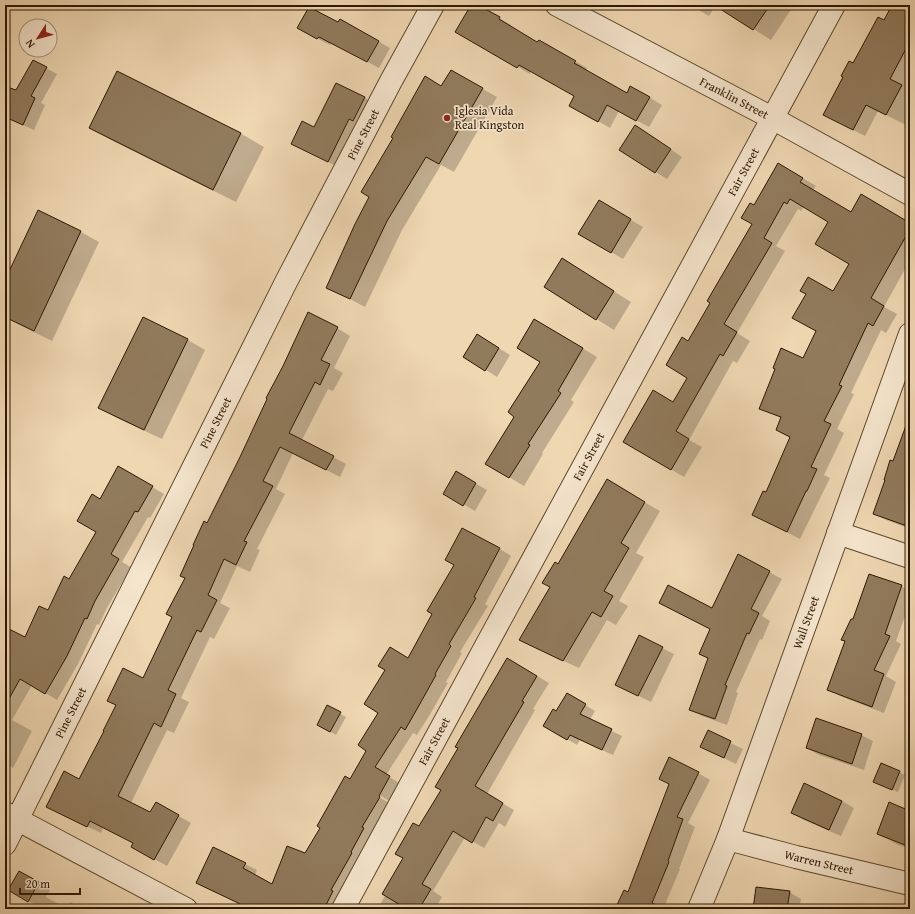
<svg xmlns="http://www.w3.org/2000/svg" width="915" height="914" font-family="'Gentium Book Plus',serif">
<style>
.shadow{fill:#0003}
.building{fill:#917b5d;stroke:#2c1801}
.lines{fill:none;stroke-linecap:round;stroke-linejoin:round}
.street-casing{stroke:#5d482d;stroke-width:24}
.street{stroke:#f5e5cd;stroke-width:22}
.poi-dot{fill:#8f2418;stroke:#f5e5cd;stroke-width:1.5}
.labels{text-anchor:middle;stroke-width:3.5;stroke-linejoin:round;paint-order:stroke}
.street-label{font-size:12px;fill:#2c1801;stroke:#f5e5cd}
.poi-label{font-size:12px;fill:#2c1801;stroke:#f5e5cd;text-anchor:start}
</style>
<rect width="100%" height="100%" fill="#efd7b2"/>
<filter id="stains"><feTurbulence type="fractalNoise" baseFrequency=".005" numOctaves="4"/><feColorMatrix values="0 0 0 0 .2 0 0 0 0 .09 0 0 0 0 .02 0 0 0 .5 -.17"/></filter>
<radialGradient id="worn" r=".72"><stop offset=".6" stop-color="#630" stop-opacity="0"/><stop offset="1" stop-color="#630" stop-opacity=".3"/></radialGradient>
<path class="shadow" d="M 472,5 L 476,5 L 511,25 L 510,27 L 538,43 L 575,61 L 587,68 L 585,71 L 627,94 L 631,87 L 662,105 L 649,127 L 619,111 L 610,128 L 570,105 L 575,96 L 531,71 L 530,74 L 457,31 Z
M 690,5 L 716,5 L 709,16 Z
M 727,5 L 794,5 L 771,40 L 724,10 Z
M 893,5 L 910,5 L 910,127 L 878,111 L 865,136 L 835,121 L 854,64 L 884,22 Z
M 338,24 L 378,41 L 390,48 L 379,68 L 331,42 L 330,45 L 310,35 Z
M 46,68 L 57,74 L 41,103 L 45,105 L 34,130 L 5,117 L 5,102 L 16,91 Z
M 451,71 L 497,97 L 454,172 L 441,165 L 402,230 L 365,307 L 327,287 L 371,197 Z
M 365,98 L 376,104 L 340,168 L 304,150 L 315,129 Z
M 90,128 L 240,133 L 264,147 L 236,202 L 113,141 Z
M 647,133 L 682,157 L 667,179 L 620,150 Z
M 779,164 L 816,186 L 813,190 L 851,213 L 910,225 L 910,260 L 884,307 L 897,314 L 886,333 L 881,330 L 851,393 L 854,394 L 837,429 L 844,433 L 824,475 L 830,478 L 800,539 L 753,515 L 767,493 L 791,438 L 777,430 L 782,419 L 761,408 L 804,359 L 833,292 L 850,263 L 829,222 L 804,206 L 801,211 L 798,209 L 776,246 L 785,251 L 737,333 L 750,341 L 737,363 L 733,361 L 689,440 L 702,447 L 684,477 L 625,442 L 673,403 L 689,378 L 689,342 L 712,303 L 753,224 L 754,206 Z
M 599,201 L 643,227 L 623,259 L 580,234 Z
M 38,212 L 81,232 L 99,242 L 52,341 L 5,318 L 5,282 Z
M 562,259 L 631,302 L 614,330 L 545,287 Z
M 143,318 L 188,340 L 205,350 L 162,439 L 117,418 L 100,408 Z
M 337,328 L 350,336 L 334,368 L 343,373 L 333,391 L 328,389 L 302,440 L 346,464 L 340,477 L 293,453 L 276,489 L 285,494 L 257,549 L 260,550 L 250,572 L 237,566 L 220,603 L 230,608 L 214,639 L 210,637 L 181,698 L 189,702 L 174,733 L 167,730 L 131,803 L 151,813 L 156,803 L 191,823 L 167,866 L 132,847 L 134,843 L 103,828 L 101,833 L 61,814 L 80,780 L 117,706 L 108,701 L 143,679 L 173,616 L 186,579 L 207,524 Z
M 549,328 L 597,357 L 571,400 L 574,402 L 542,453 L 543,454 L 524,486 L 487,464 L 516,416 L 542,362 Z
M 489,342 L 510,355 L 497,377 L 486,370 Z
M 910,418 L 910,529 L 886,520 L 874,513 Z
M 118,467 L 164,494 L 150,518 L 148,517 L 122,562 L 131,567 L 107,608 L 99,625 L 97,624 L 78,664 L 57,700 L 32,685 L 12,720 L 32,731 L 13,768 L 5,763 L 5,628 L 25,638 L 48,612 L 70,580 L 98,532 L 100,500 Z
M 456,473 L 487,490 L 475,511 L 445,494 Z
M 607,481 L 660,511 L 636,553 L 644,557 L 619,601 L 628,606 L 616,625 L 607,620 L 579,668 L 536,648 L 558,565 Z
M 5,503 L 10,506 L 5,516 Z
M 500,549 L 511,556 L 485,604 L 488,606 L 460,652 L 462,653 L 446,682 L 448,683 L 429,716 L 417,735 L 413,733 L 386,775 L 401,784 L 391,802 L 376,793 L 375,795 L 391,804 L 339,909 L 251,909 L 197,882 L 245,864 L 257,870 L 255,875 L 273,885 L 306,854 L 368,750 L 379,713 L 408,659 Z
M 739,556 L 782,579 L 762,616 L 770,621 L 762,640 L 760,639 L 736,692 L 738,693 L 727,725 L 702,716 L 691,710 L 708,659 L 700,654 L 711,629 L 660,603 L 713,609 Z
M 901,586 L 910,591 L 910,602 L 896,641 L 901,644 L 886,676 L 896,682 L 884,713 L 840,696 L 828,689 L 853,621 Z
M 662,648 L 674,654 L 651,702 L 616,685 Z
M 508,659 L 549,683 L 533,709 L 535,710 L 487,794 L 514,810 L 505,827 L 499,823 L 484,848 L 465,837 L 433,891 L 442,897 L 435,909 L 378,909 L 420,828 L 442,790 Z
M 567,694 L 595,711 L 590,720 L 622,736 L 613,755 L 580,740 L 577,745 L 545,726 L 557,713 Z
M 328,707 L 346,717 L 336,735 L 318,725 Z
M 708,732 L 743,749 L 736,764 L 701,747 Z
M 861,735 L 873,741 L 864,770 L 819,755 L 807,748 Z
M 882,764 L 905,775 L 898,792 L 880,785 Z
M 698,773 L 710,780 L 688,823 L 695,827 L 679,869 L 680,869 L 663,909 L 617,909 L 628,893 Z
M 805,785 L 842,801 L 854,808 L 841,836 L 804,820 L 792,813 Z
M 910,812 L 910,849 L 896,844 L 878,833 Z
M 20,872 L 50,890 L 46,897 L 67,909 L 70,902 L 83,909 L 38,909 L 39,907 L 9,890 Z
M 789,892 L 801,899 L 799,909 L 754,909 Z
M 832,904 L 854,909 L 856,909 L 831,909 Z"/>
<path class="building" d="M 471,5 L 478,5 L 500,17 L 499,19 L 537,42 L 539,40 L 576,61 L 574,63 L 627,93 L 630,86 L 650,97 L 636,121 L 607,105 L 598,122 L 569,106 L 574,96 L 519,65 L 517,68 L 455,32 Z
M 714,5 L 770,5 L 753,30 Z
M 892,5 L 910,5 L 910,41 L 890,79 L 902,85 L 886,115 L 866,105 L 853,130 L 823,115 L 843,77 L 841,76 L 849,61 L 853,63 L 878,17 L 884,20 Z
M 309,7 L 338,22 L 340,19 L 379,41 L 367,62 L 319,37 L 317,39 L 297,28 Z
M 33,60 L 47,67 L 31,96 L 35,98 L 23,125 L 5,117 L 5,100 L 10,88 L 16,90 Z
M 451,70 L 483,88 L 439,164 L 426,157 L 387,221 L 350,299 L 326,288 L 355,224 L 369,197 L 361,192 L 393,138 L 391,137 L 425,76 L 441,86 Z
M 117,71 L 241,133 L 213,190 L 89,128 Z
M 336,83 L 365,97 L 353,121 L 349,119 L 328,162 L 291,144 L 302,121 L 314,127 Z
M 635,125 L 671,149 L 655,173 L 619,150 Z
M 778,163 L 803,178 L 800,182 L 851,212 L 861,194 L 910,223 L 910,229 L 871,298 L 884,306 L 873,326 L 868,323 L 839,385 L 842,386 L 824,421 L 831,424 L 811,467 L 817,469 L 807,491 L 806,491 L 787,532 L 752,515 L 763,491 L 766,492 L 790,437 L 776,430 L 781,417 L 759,409 L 775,369 L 773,368 L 781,348 L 803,358 L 816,331 L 792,318 L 806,294 L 800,291 L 808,277 L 833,291 L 849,264 L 815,244 L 828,222 L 790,199 L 787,204 L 784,202 L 764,238 L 772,243 L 724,324 L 737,332 L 723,356 L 720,354 L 676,431 L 689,439 L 671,470 L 623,442 L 653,390 L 673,402 L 687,378 L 666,365 L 682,337 L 688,341 L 710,303 L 707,301 L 752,224 L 741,218 L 750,203 L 754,205 Z
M 599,200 L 631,219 L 611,253 L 578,234 Z
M 38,210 L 81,231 L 34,331 L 5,317 L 5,280 Z
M 562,258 L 614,291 L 596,320 L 544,287 Z
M 308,312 L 338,327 L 321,360 L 330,364 L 320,385 L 315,382 L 289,433 L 334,456 L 326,470 L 280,447 L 263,481 L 273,486 L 244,541 L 247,542 L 236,565 L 224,559 L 208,595 L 217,600 L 201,632 L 197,630 L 168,690 L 176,694 L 161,727 L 154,723 L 118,796 L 150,812 L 156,802 L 179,815 L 154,860 L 131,847 L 133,843 L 90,821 L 87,827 L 46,807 L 64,771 L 79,779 L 104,731 L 103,731 L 116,705 L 107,701 L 123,668 L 143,678 L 172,617 L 166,614 L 185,578 L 180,576 L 194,545 L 193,545 L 204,521 L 207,523 L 240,457 L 267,399 L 266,398 L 283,366 Z
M 143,317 L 188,339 L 144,430 L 98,408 Z
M 534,319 L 583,348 L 558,391 L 561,393 L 528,444 L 530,445 L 509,478 L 485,464 L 514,417 L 508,412 L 540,362 L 517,348 Z
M 477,334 L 499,348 L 485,371 L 463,357 Z
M 908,420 L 910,420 L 910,527 L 873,514 L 885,480 L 884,480 L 890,460 L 893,461 Z
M 118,466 L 153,486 L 138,512 L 135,511 L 111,554 L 119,559 L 95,601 L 87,619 L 85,618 L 67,656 L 45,694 L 20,679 L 5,706 L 5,627 L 25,637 L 39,606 L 48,610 L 64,576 L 69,579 L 96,532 L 77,521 L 92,494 L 100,499 Z
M 456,471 L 476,483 L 463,506 L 443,494 Z
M 607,479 L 645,502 L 621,543 L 629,548 L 604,591 L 613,596 L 601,617 L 592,612 L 563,661 L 519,640 L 550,587 L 542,583 L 555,562 L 558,564 Z
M 462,528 L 500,548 L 474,597 L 476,598 L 449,644 L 451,646 L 435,674 L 436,675 L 417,709 L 405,730 L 401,727 L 375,767 L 390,776 L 379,796 L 380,797 L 362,827 L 364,828 L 351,852 L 352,853 L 331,890 L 333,891 L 324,909 L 249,909 L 236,902 L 196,883 L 213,847 L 246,863 L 243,868 L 272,884 L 287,846 L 305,853 L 320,828 L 317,826 L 345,776 L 350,779 L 366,751 L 358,745 L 378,713 L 364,704 L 385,670 L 378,666 L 390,647 L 408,658 L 432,614 L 427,611 L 454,565 L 445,560 Z
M 738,554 L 770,571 L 751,609 L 759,613 L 749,634 L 747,633 L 725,685 L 727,686 L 715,719 L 689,710 L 708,658 L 699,654 L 710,629 L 659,603 L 668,585 L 712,608 Z
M 869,574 L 902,585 L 885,634 L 890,636 L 874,670 L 884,674 L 872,707 L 827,690 L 845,641 L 841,640 L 851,619 L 853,619 Z
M 639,635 L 663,647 L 638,696 L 615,685 Z
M 507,658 L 537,676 L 522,701 L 524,702 L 475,786 L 503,803 L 493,821 L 486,817 L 472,843 L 453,831 L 422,884 L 431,889 L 419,909 L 407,909 L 382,894 L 403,858 L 395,854 L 413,823 L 419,826 L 441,790 L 435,787 L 458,748 L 455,747 Z
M 567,693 L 586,704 L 580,714 L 612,729 L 602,750 L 570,735 L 567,740 L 543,726 L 553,709 L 556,711 Z
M 327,705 L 341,712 L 330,732 L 317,725 Z
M 816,718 L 862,734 L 852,764 L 806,748 Z
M 708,730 L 731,741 L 724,758 L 700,747 Z
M 669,757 L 699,772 L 677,817 L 683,819 L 668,861 L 669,862 L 652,903 L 665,909 L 615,909 L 624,890 L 628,892 L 669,784 L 659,779 Z
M 881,763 L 900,771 L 892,790 L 873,782 Z
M 804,783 L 842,801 L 829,830 L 791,813 Z
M 889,802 L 910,811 L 910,847 L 877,834 Z
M 19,871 L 39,882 L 28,902 L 8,890 Z
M 756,887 L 790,891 L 787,909 L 753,909 Z"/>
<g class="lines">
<g class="street-casing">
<g id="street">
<path id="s1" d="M 557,5 L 772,118 L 910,194"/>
<path d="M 838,533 L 910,557"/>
<path d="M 5,813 L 186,909"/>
<path id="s2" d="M 728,839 L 796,857 L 910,884"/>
<path id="s3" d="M 5,844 L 286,282 L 391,81 L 433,5"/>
<path id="s4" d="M 343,909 L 834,5"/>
<path id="s5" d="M 699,909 L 728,839 L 910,334"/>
</g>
</g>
<use href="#street" class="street"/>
</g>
<circle class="poi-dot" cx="447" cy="118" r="4"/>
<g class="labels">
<g class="street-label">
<text dy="4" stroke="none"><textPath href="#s1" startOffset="200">Franklin Street</textPath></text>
<text dy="4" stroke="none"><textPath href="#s3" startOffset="795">Pine Street</textPath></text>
<text dy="4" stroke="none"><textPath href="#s4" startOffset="839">Fair Street</textPath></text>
<text dy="4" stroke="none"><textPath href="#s3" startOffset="471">Pine Street</textPath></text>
<text dy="4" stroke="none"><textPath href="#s4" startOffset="515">Fair Street</textPath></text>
<text dy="4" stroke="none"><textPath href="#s5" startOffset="306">Wall Street</textPath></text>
<text dy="4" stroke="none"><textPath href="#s3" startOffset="147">Pine Street</textPath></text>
<text dy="4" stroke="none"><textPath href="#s4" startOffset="191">Fair Street</textPath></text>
<text dy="4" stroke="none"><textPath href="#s2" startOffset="94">Warren Street</textPath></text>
</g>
<g class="poi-label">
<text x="455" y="115">Iglesia Vida<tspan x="455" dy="14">Real Kingston</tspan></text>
</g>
</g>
<rect width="915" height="914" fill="none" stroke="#efd7b2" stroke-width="20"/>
<rect x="6" y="6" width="903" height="902" fill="none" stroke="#2c1801" stroke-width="2"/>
<rect x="10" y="10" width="895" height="894" fill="none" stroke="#2c1801"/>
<g transform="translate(38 38) rotate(234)"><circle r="19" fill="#f5e5cd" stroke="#a5937b"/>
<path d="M0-3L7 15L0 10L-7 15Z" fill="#8f2418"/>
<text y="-6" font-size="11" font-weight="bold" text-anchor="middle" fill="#2c1801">N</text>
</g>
<path d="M20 888v6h60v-6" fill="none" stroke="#2c1801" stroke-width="2"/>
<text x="26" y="888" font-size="12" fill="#2c1801" stroke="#f5e5cd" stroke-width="3" paint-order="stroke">20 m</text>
<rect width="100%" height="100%" filter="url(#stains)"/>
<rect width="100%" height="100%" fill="url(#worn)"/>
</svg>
